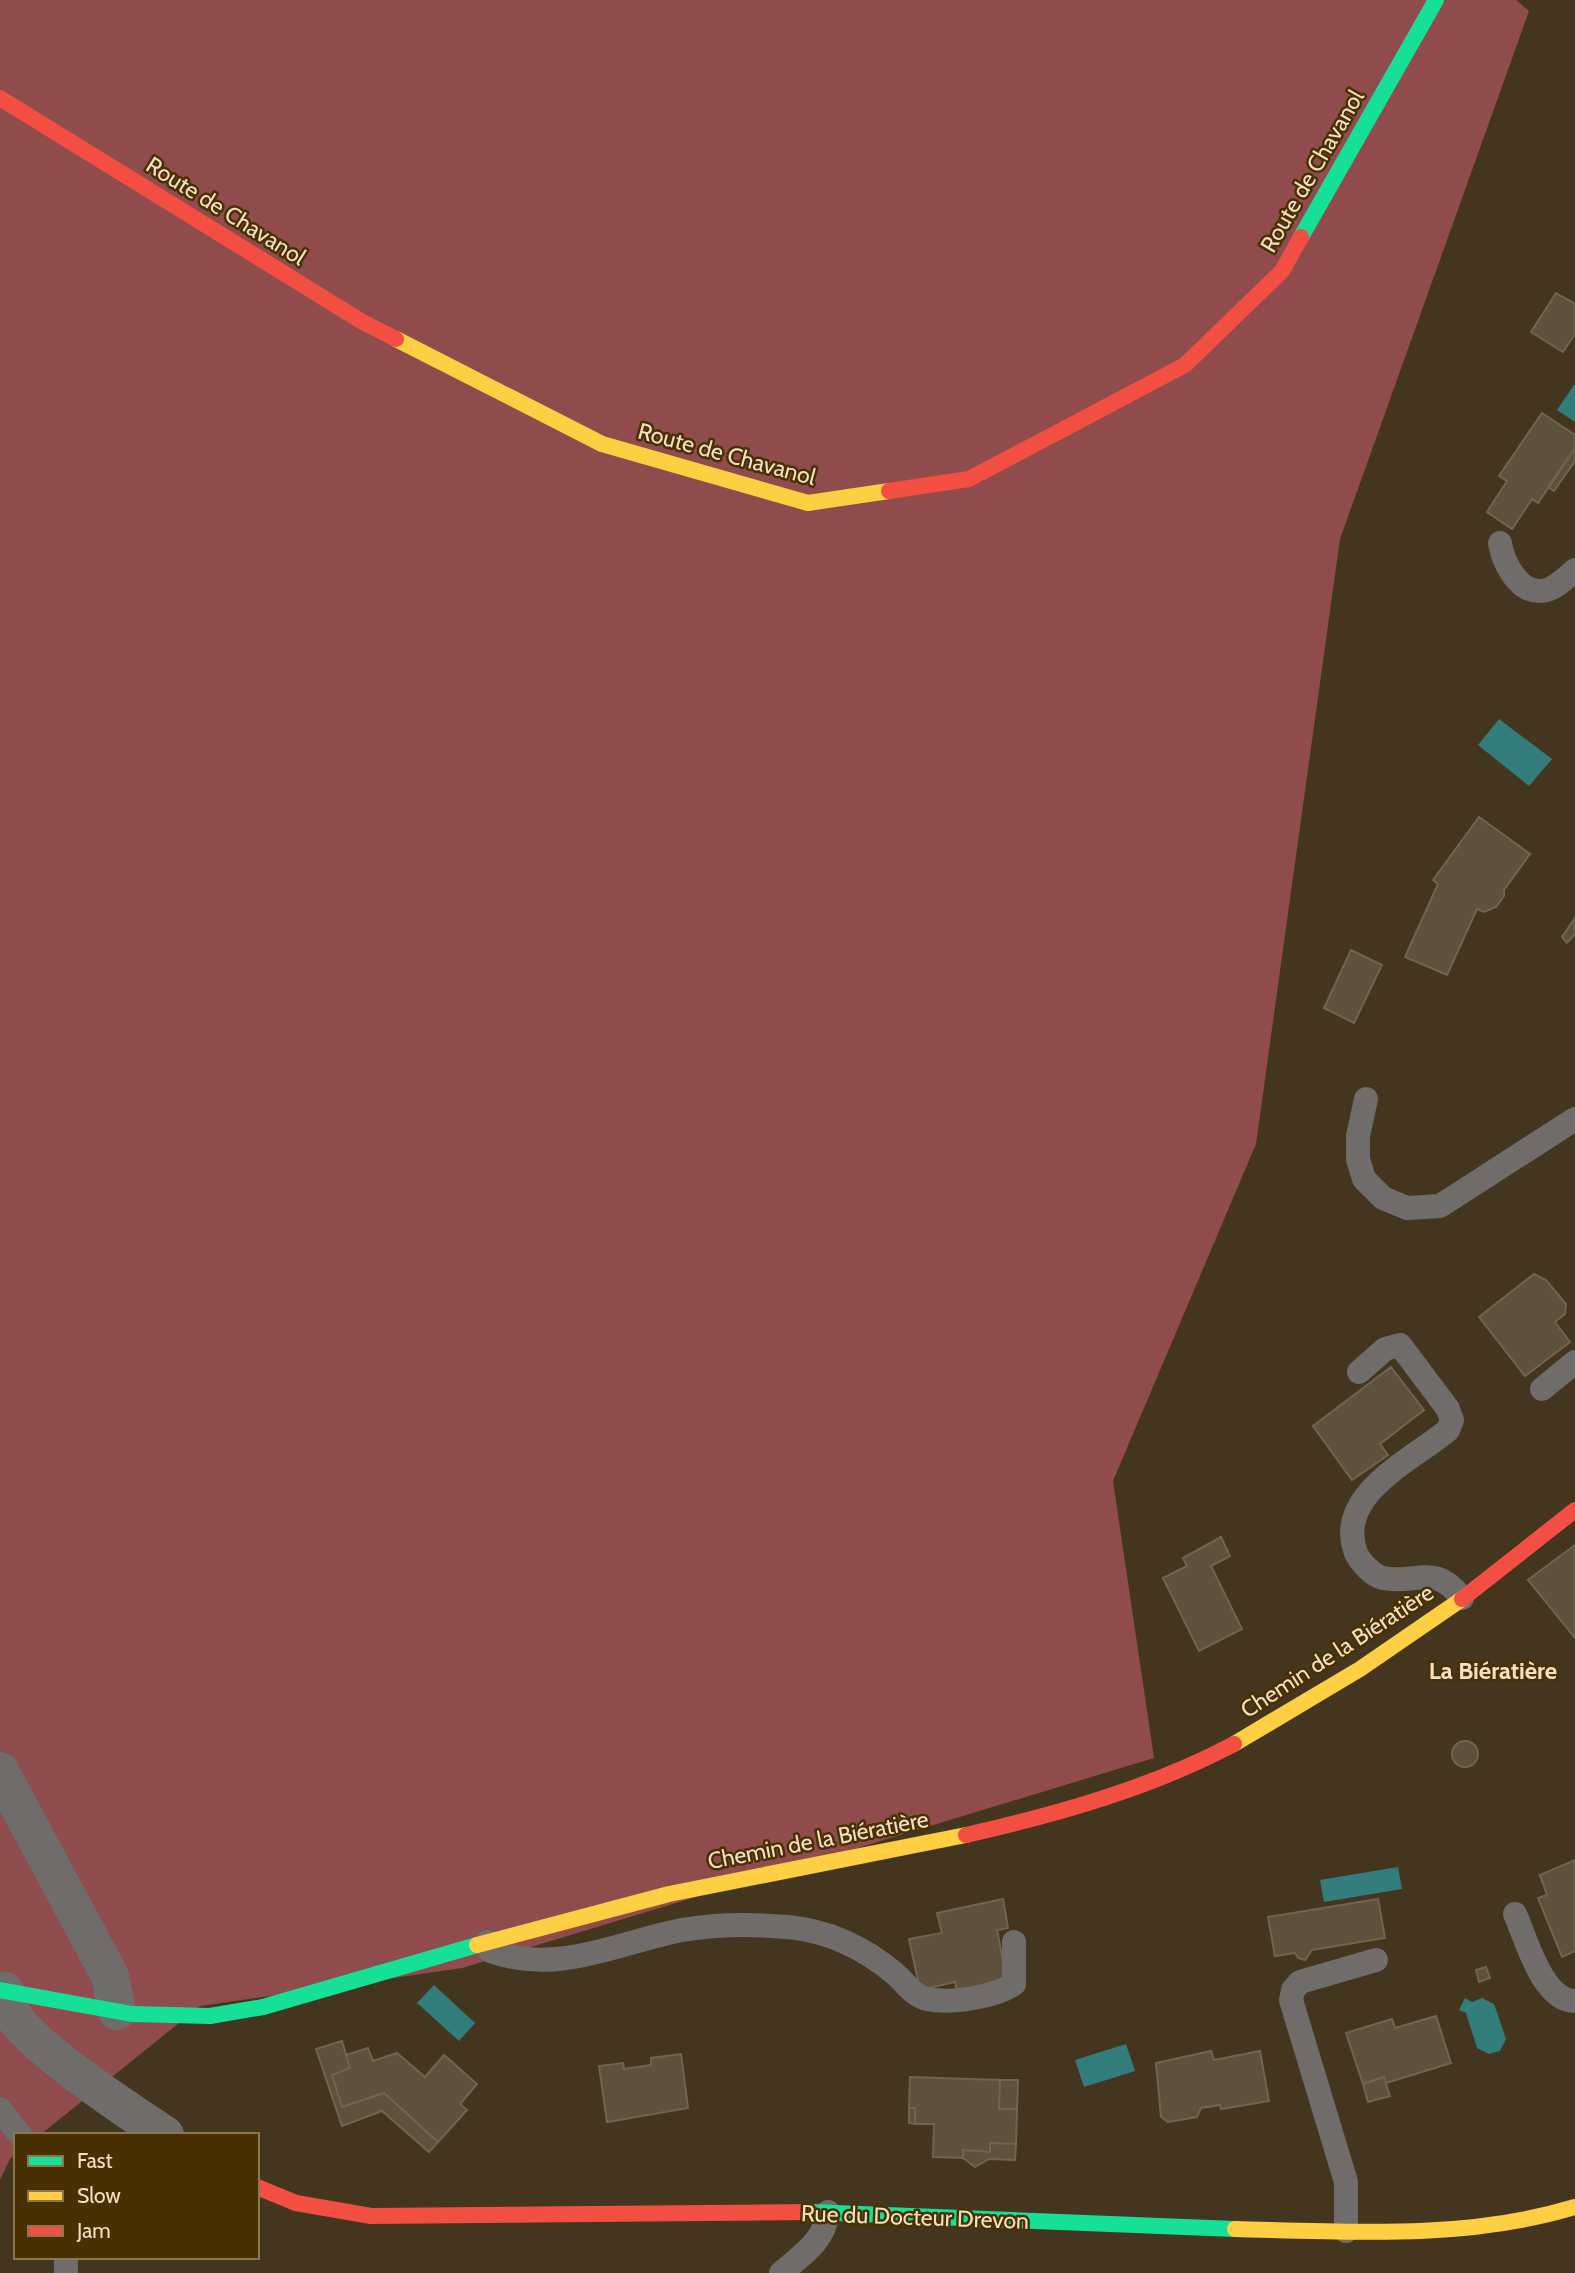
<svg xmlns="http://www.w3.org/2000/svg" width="1575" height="2273" font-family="Cabin,sans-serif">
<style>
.green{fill:#904b4d}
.water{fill:#337c7c}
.building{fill:#5d503c;stroke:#71644e;stroke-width:2}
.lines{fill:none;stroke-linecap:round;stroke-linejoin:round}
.lane{stroke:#6e6d6b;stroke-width:24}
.street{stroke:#6e6d6b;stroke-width:38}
.fast{stroke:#16e098;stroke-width:16}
.slow{stroke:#ffcf43;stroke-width:16}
.jam{stroke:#f24e42;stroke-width:16}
.labels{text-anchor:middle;stroke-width:5;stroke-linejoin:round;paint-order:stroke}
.street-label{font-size:23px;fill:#f2dfc4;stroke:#483002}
.neighbourhood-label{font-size:24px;font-weight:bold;fill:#f2dfc4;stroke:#483002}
</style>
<rect width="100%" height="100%" fill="#44361e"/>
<path class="green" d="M 0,0 L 1516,0 L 1529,11 L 1340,539 L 1256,1144 L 1113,1481 L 1154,1758 L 462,1968 L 200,2006 L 40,2135 L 16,2135 L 16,2154 L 10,2159 L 0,2180 Z"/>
<path class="water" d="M 1574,385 L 1575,385 L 1575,422 L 1557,410 Z
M 1499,719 L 1552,759 L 1529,786 L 1478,745 Z
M 1398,1867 L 1402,1889 L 1324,1902 L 1320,1880 Z
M 434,1985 L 475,2023 L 459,2041 L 417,2003 Z
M 1465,1998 L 1472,2002 L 1482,1998 L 1494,2004 L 1506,2039 L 1500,2051 L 1489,2054 L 1477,2048 L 1466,2013 L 1459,2010 Z
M 1126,2044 L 1135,2071 L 1084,2087 L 1075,2060 Z"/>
<path class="building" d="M 1556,293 L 1575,304 L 1575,334 L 1563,352 L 1531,332 Z
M 1542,413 L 1575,435 L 1575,448 L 1538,503 L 1532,499 L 1512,529 L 1487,512 L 1507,481 L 1499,476 Z
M 1575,448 L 1575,461 L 1554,491 L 1548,487 Z
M 1479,817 L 1530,854 L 1504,890 L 1504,896 L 1496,907 L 1484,912 L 1477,909 L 1447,975 L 1405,957 L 1438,884 L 1433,880 Z
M 1575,918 L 1575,934 L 1567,943 L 1562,937 Z
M 1351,950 L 1382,965 L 1354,1023 L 1324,1008 Z
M 1534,1274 L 1546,1280 L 1566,1304 L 1565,1314 L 1555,1322 L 1570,1342 L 1525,1376 L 1479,1317 Z
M 1391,1367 L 1424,1410 L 1380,1444 L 1388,1455 L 1352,1480 L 1313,1426 Z
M 1221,1537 L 1230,1556 L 1211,1566 L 1242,1629 L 1199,1651 L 1163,1578 L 1187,1566 L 1183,1558 Z
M 1575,1545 L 1575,1638 L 1528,1580 Z
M1452 1754a13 13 0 1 1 26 0a13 13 0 1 1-26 0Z
M 1575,1860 L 1575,1951 L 1562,1957 L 1538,1898 L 1547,1895 L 1540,1875 Z
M 1003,1899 L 1008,1928 L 997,1930 L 1007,1982 L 957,1992 L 955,1982 L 920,1990 L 909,1939 L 942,1933 L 937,1913 Z
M 1378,1899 L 1385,1938 L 1312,1950 L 1305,1960 L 1298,1958 L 1295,1953 L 1275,1956 L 1268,1917 Z
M 1486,1967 L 1490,1978 L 1479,1982 L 1476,1970 Z
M 1436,2016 L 1451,2063 L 1386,2083 L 1384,2077 L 1363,2084 L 1346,2033 L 1392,2019 L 1395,2028 Z
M 342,2041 L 350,2068 L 332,2075 L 342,2107 L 384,2093 L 438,2142 L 429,2152 L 382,2111 L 342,2126 L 316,2049 Z
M 368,2048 L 373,2061 L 397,2053 L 425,2077 L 444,2055 L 477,2084 L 460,2104 L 467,2110 L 438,2142 L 384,2093 L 342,2107 L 332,2075 L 350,2068 L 346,2055 Z
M 1211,2051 L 1214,2060 L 1260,2051 L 1269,2101 L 1221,2109 L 1220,2105 L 1201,2108 L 1197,2117 L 1168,2122 L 1161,2117 L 1156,2063 Z
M 681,2054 L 688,2108 L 607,2122 L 599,2066 L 623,2063 L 624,2069 L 651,2065 L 651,2058 Z
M 910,2077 L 1000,2080 L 999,2109 L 1017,2109 L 1016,2144 L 990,2143 L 990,2152 L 963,2150 L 963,2158 L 933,2157 L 934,2124 L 915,2124 L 915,2108 L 909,2108 Z
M 1384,2077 L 1390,2096 L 1368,2102 L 1363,2084 Z
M 1000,2080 L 1018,2080 L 1017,2109 L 999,2109 Z
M 909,2108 L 915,2108 L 915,2124 L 909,2123 Z
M 990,2143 L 1016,2144 L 1015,2160 L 989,2159 L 975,2167 L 963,2158 L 963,2150 L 990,2152 Z"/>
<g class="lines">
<path class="lane" d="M 1500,543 C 1503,562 1518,593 1542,591 C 1554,590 1566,578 1575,570
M 1366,1099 L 1358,1136 L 1358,1159 L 1364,1179 L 1383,1198 L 1407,1208 L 1440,1206 L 1575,1119
M 1359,1372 L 1385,1349 L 1400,1345 L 1448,1409 L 1452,1420 L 1448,1430 C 1411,1461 1334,1495 1356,1553 C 1360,1562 1373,1576 1383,1578 C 1417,1585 1434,1562 1462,1598
M 1542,1389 L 1575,1362
M 1515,1914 C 1526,1938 1542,2001 1575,2001
M 487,1942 L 490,1951 C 559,1975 616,1943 682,1930 C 717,1924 753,1924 788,1927 C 829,1931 863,1947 894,1973 C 905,1982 912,1995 927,1999 C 950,2004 995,1997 1014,1984 L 1014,1942
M 0,2109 L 20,2135
M 1346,2231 L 1346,2182 L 1291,2000 L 1293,1990 L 1300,1982 L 1376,1960
M 66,2257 L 66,2273
M 781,2273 C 803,2254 824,2242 828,2212"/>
<path class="street" d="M 0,1771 L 110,1976 L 117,2011
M 5,1991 C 7,1998 8,2006 11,2012 C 29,2045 130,2112 165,2135"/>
<path class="fast" d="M 1301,237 L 1436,0
M 0,1990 L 132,2014 L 210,2016 L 263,2007 L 477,1945
M 811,2212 L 1235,2229"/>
<path class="slow" d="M 396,339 L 602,444 L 808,503 L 889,491
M 1234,1744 L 1360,1669 L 1462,1599
M 477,1945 L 669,1894 L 966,1835
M 1235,2229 C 1348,2232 1466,2240 1575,2207"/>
<path class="jam" d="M 0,98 L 361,321 L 396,339
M 889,491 L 969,479 L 1185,365 L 1282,271 L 1301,237
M 1462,1599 L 1575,1510
M 966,1835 C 1058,1814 1151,1788 1234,1744
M 257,2187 L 296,2203 L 371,2216 L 811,2212"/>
</g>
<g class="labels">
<g class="street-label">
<text transform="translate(1312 171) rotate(-60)" y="8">Route de Chavanol</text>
<text transform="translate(226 211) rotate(32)" y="8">Route de Chavanol</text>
<text transform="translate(727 454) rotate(15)" y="8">Route de Chavanol</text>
<text transform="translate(1337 1651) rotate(-33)" y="8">Chemin de la Biératière</text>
<text transform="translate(818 1840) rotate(-11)" y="8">Chemin de la Biératière</text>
<text transform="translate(915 2217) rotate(2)" y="8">Rue du Docteur Drevon</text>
</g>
<g class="neighbourhood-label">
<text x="1493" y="1679">La Biératière</text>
</g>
</g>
<rect x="14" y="2133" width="245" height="126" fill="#483002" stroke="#8c7650" stroke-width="2"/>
<rect x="28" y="2156" width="35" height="10" fill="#16e098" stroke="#8c7650" stroke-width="2"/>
<text x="77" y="2168" font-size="21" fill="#f2dfc4">Fast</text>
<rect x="28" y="2191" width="35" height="10" fill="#ffcf43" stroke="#8c7650" stroke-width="2"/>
<text x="77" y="2203" font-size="21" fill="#f2dfc4">Slow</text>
<rect x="28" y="2226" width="35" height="10" fill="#f24e42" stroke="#8c7650" stroke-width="2"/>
<text x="77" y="2238" font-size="21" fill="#f2dfc4">Jam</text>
</svg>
